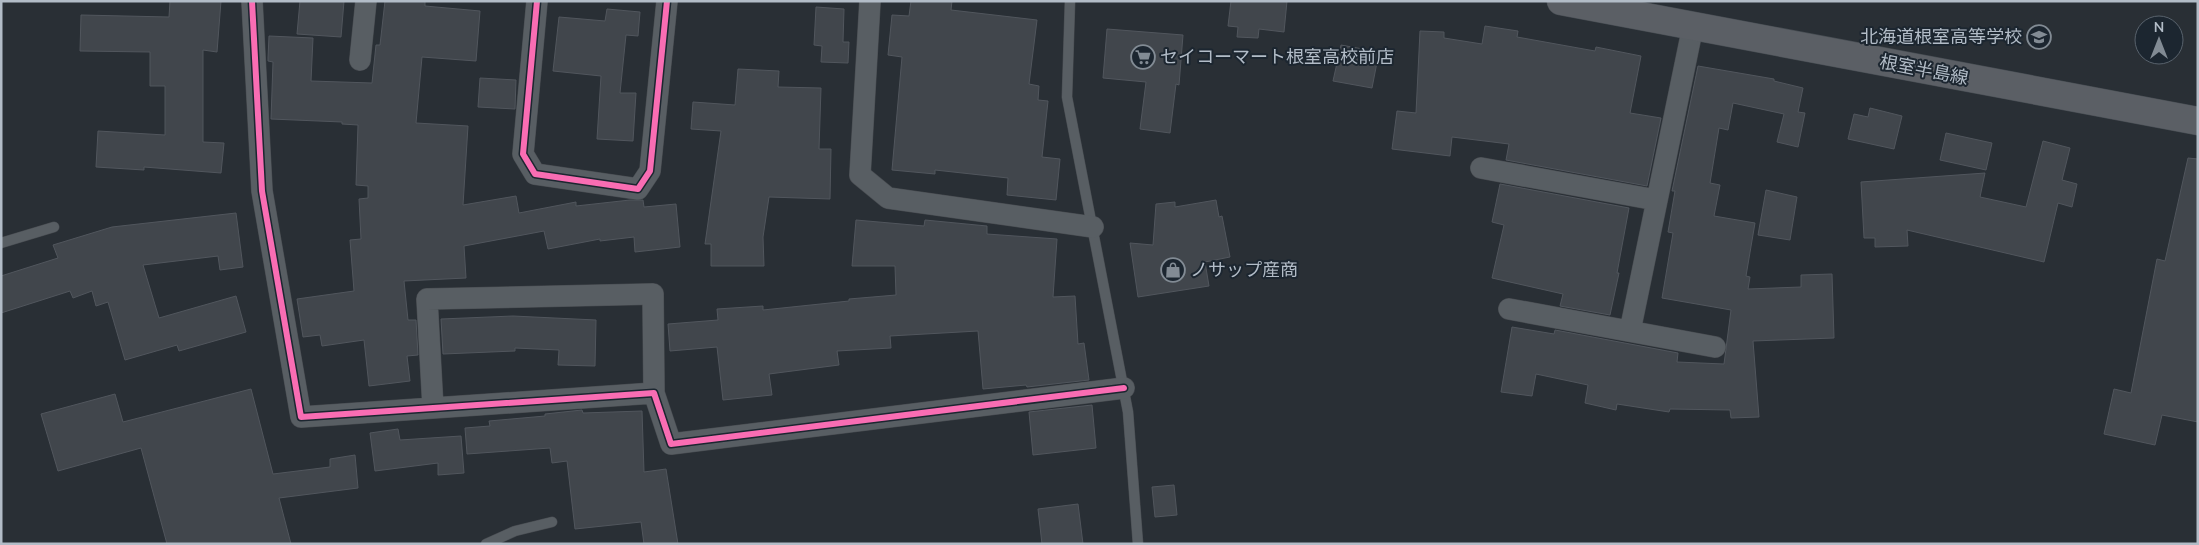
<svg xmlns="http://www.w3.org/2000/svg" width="2199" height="545" font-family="'Nunito Sans','Noto Sans JP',sans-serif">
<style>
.building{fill:#41464c;stroke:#51565d}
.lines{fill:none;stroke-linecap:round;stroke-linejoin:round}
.service-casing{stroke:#474b50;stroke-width:11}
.minor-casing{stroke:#474b50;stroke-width:22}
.primary-casing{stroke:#464c52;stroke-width:29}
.service{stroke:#585e63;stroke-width:10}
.minor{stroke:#585e63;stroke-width:21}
.primary{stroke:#5b5f65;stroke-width:28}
.cycleway-casing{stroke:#1c2630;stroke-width:9}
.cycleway{stroke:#f96db3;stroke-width:6}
.labels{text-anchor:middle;stroke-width:4;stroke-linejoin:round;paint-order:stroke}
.poi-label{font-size:18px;fill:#b2bcc7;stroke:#1c2630;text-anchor:start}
.street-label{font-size:18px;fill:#b2bcc7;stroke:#1c2630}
</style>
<rect width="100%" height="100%" fill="#292f35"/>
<path class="building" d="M 170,1 L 221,1 L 217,52 L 203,50 L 203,142 L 224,143 L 221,173 L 144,167 L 144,170 L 96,167 L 98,131 L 165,135 L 165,86 L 150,86 L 150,52 L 80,51 L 81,15 L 169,17 Z
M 300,1 L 344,1 L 341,37 L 297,34 Z
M 385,1 L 425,1 L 425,6 L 480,11 L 476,61 L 422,57 L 416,123 L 468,126 L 463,205 L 516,196 L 519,213 L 576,202 L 576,206 L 630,200 L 643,200 L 644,207 L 676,204 L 680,247 L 635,252 L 634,237 L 600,241 L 600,239 L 548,249 L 544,231 L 464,246 L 466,278 L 404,281 L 408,320 L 416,320 L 418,355 L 407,356 L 410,381 L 369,386 L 364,340 L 322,346 L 320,335 L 303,337 L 297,299 L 354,291 L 350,240 L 361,239 L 359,199 L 368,198 L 368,186 L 356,185 L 358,125 L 342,124 L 342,122 L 271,119 L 273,62 L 268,61 L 268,58 L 269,36 L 313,38 L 311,81 L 372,83 L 376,45 L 380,45 Z
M 911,1 L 952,1 L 951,10 L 1037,20 L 1029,84 L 1039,86 L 1038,100 L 1048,101 L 1042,157 L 1060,159 L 1056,200 L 1007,195 L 1008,178 L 935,170 L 935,174 L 892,170 L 902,57 L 888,55 L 892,15 L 909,16 Z
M 1231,1 L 1287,1 L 1284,32 L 1259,29 L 1258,38 L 1237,37 L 1238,27 L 1228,26 Z
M 816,7 L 844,9 L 843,42 L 849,42 L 848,63 L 821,62 L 822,46 L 814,45 Z
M 607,9 L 640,12 L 638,36 L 626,35 L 620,93 L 636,93 L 633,141 L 597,139 L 601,76 L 553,71 L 559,17 L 605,21 Z
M 1485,26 L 1518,31 L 1517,37 L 1595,51 L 1596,47 L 1641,56 L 1630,113 L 1661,118 L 1647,186 L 1506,160 L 1509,144 L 1452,137 L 1450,156 L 1392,149 L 1397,111 L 1416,113 L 1420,31 L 1444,32 L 1444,38 L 1482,44 Z
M 1107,29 L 1183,35 L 1179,85 L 1176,84 L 1170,133 L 1140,129 L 1146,82 L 1103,78 Z
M 1341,45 L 1379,52 L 1372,88 L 1333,81 Z
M 1698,66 L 1774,79 L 1774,81 L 1803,88 L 1798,112 L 1805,113 L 1798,147 L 1777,142 L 1784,114 L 1733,103 L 1728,130 L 1719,128 L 1710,183 L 1720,185 L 1714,216 L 1755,223 L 1746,276 L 1750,277 L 1748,289 L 1801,287 L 1801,275 L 1832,274 L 1834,338 L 1753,341 L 1759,417 L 1731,418 L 1730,410 L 1670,409 L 1669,412 L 1617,404 L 1616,410 L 1585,403 L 1588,385 L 1536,374 L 1532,396 L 1501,392 L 1512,327 L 1554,334 L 1555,330 L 1678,353 L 1677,362 L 1724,364 L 1731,310 L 1662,298 L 1673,233 L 1668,232 L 1675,191 L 1672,191 Z
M 738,69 L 779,71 L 778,87 L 821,88 L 819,149 L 831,149 L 830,199 L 769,197 L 763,237 L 764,266 L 711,266 L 711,244 L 705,244 L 721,131 L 691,129 L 693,102 L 735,105 Z
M 480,78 L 516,80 L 515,109 L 478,107 Z
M 1870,108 L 1902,116 L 1894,149 L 1848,139 L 1854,114 L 1868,117 Z
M 1946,133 L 1992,143 L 1986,170 L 1940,160 Z
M 2043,141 L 2070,148 L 2062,180 L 2077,184 L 2072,207 L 2058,203 L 2044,262 L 1907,230 L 1908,246 L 1875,247 L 1875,238 L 1864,238 L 1861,182 L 1985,173 L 1980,197 L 2026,207 Z
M 2188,158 L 2198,159 L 2198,422 L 2162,415 L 2155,445 L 2104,434 L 2114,389 L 2131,393 L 2157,259 L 2165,261 Z
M 1500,184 L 1629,208 L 1617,273 L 1619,273 L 1610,315 L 1560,306 L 1563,294 L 1492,278 L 1504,225 L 1492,222 Z
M 1766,190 L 1797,197 L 1790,240 L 1758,235 Z
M 1216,200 L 1219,217 L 1222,216 L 1230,257 L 1205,262 L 1209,286 L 1138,297 L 1130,243 L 1153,245 L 1156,204 L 1175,202 L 1175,207 Z
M 236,213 L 243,267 L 220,270 L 218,256 L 143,265 L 159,318 L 236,296 L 246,332 L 179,351 L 177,345 L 125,360 L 108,302 L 96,306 L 92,291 L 73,298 L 70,291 L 1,313 L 1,276 L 58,258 L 53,245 L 112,227 Z
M 856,220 L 924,226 L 925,220 L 987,226 L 987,234 L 1057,239 L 1053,297 L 1075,296 L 1078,344 L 1084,343 L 1089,380 L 1027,387 L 1026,385 L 983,389 L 978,331 L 890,336 L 891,348 L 837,351 L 839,365 L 769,374 L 772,395 L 723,400 L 717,347 L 670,351 L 668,324 L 718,320 L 717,309 L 763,306 L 763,310 L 849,301 L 849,299 L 896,295 L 895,266 L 852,266 Z
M 513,316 L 596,320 L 595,366 L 558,365 L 559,350 L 515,348 L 515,351 L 443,354 L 441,319 Z
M 251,389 L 273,474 L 330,467 L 330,459 L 355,455 L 358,488 L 279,498 L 291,544 L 167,544 L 141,448 L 58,471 L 41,414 L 115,394 L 123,422 Z
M 1092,405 L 1096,448 L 1033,455 L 1029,412 Z
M 582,410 L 583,413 L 642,411 L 644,472 L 666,469 L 678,544 L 644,544 L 641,522 L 575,529 L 567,461 L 552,463 L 550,448 L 467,454 L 465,428 L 490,426 L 489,421 L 545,416 L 545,414 Z
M 398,429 L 400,440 L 461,436 L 464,473 L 438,475 L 438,463 L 375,471 L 370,433 Z
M 1174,485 L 1177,515 L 1155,517 L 1152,487 Z
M 1078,504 L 1083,544 L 1042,544 L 1038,509 Z"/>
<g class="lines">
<g class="service-casing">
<path id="service" d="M 1070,1 L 1067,97 L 1128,412 L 1138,544
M 1,243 L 54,227
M 486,544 L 515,531 L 552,522"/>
</g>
<g class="minor-casing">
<path id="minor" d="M 252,1 L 262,191 L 301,417 L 654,393 L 671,444 L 1124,388
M 537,1 L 523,154 L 535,174 L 638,189 L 650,171 L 667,1
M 870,1 L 860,175 L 888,198 L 1093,227
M 360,60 L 366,1
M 1481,168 L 1656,200
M 1509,309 L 1715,347
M 1630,331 L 1693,26
M 433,408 L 427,299 L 653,294 L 654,393"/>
</g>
<g class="primary-casing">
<path id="primary" d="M 1561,1 L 2198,121"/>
</g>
<use href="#service" class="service"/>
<use href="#minor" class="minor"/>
<use href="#primary" class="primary"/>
<g class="cycleway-casing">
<path id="cycleway" d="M 252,1 L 262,191 L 301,417 L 654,393 L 671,444 L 1124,388
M 537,1 L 523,154 L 535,174 L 638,189 L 650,171 L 667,1"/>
</g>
<use href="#cycleway" class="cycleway"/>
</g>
<defs>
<g id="school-ring" transform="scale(1.25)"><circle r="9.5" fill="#1c2630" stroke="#828b94" stroke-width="1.5"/><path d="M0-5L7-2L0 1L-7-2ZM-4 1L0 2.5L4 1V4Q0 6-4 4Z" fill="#828b94"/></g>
<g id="supermarket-ring" transform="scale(1.25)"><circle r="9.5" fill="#1c2630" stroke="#828b94" stroke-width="1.5"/><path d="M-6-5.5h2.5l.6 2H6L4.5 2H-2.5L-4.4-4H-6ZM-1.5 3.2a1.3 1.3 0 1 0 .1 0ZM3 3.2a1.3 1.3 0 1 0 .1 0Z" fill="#828b94"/></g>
<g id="shop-ring" transform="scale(1.25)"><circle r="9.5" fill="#1c2630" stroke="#828b94" stroke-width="1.5"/><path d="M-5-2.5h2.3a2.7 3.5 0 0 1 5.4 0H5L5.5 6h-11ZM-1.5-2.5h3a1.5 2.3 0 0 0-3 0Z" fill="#828b94"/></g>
</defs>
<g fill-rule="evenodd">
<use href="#school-ring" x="2039" y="37"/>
<use href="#supermarket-ring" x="1143" y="57"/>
<use href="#shop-ring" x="1173" y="270"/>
</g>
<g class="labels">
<g class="poi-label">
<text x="2022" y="43" text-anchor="end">北海道根室高等学校</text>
<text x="1160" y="63">セイコーマート根室高校前店</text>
<text x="1190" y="276">ノサップ産商</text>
</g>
<g class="street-label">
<text transform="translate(1924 70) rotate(11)" y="6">根室半島線</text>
</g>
</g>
<rect width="2199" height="545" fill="none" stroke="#b2bcc7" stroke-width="5"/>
<g transform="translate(2159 40)"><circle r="24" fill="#1c2630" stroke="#58626c"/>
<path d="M0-4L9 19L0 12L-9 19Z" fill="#828b94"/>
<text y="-8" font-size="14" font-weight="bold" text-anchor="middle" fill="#b2bcc7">N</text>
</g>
</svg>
